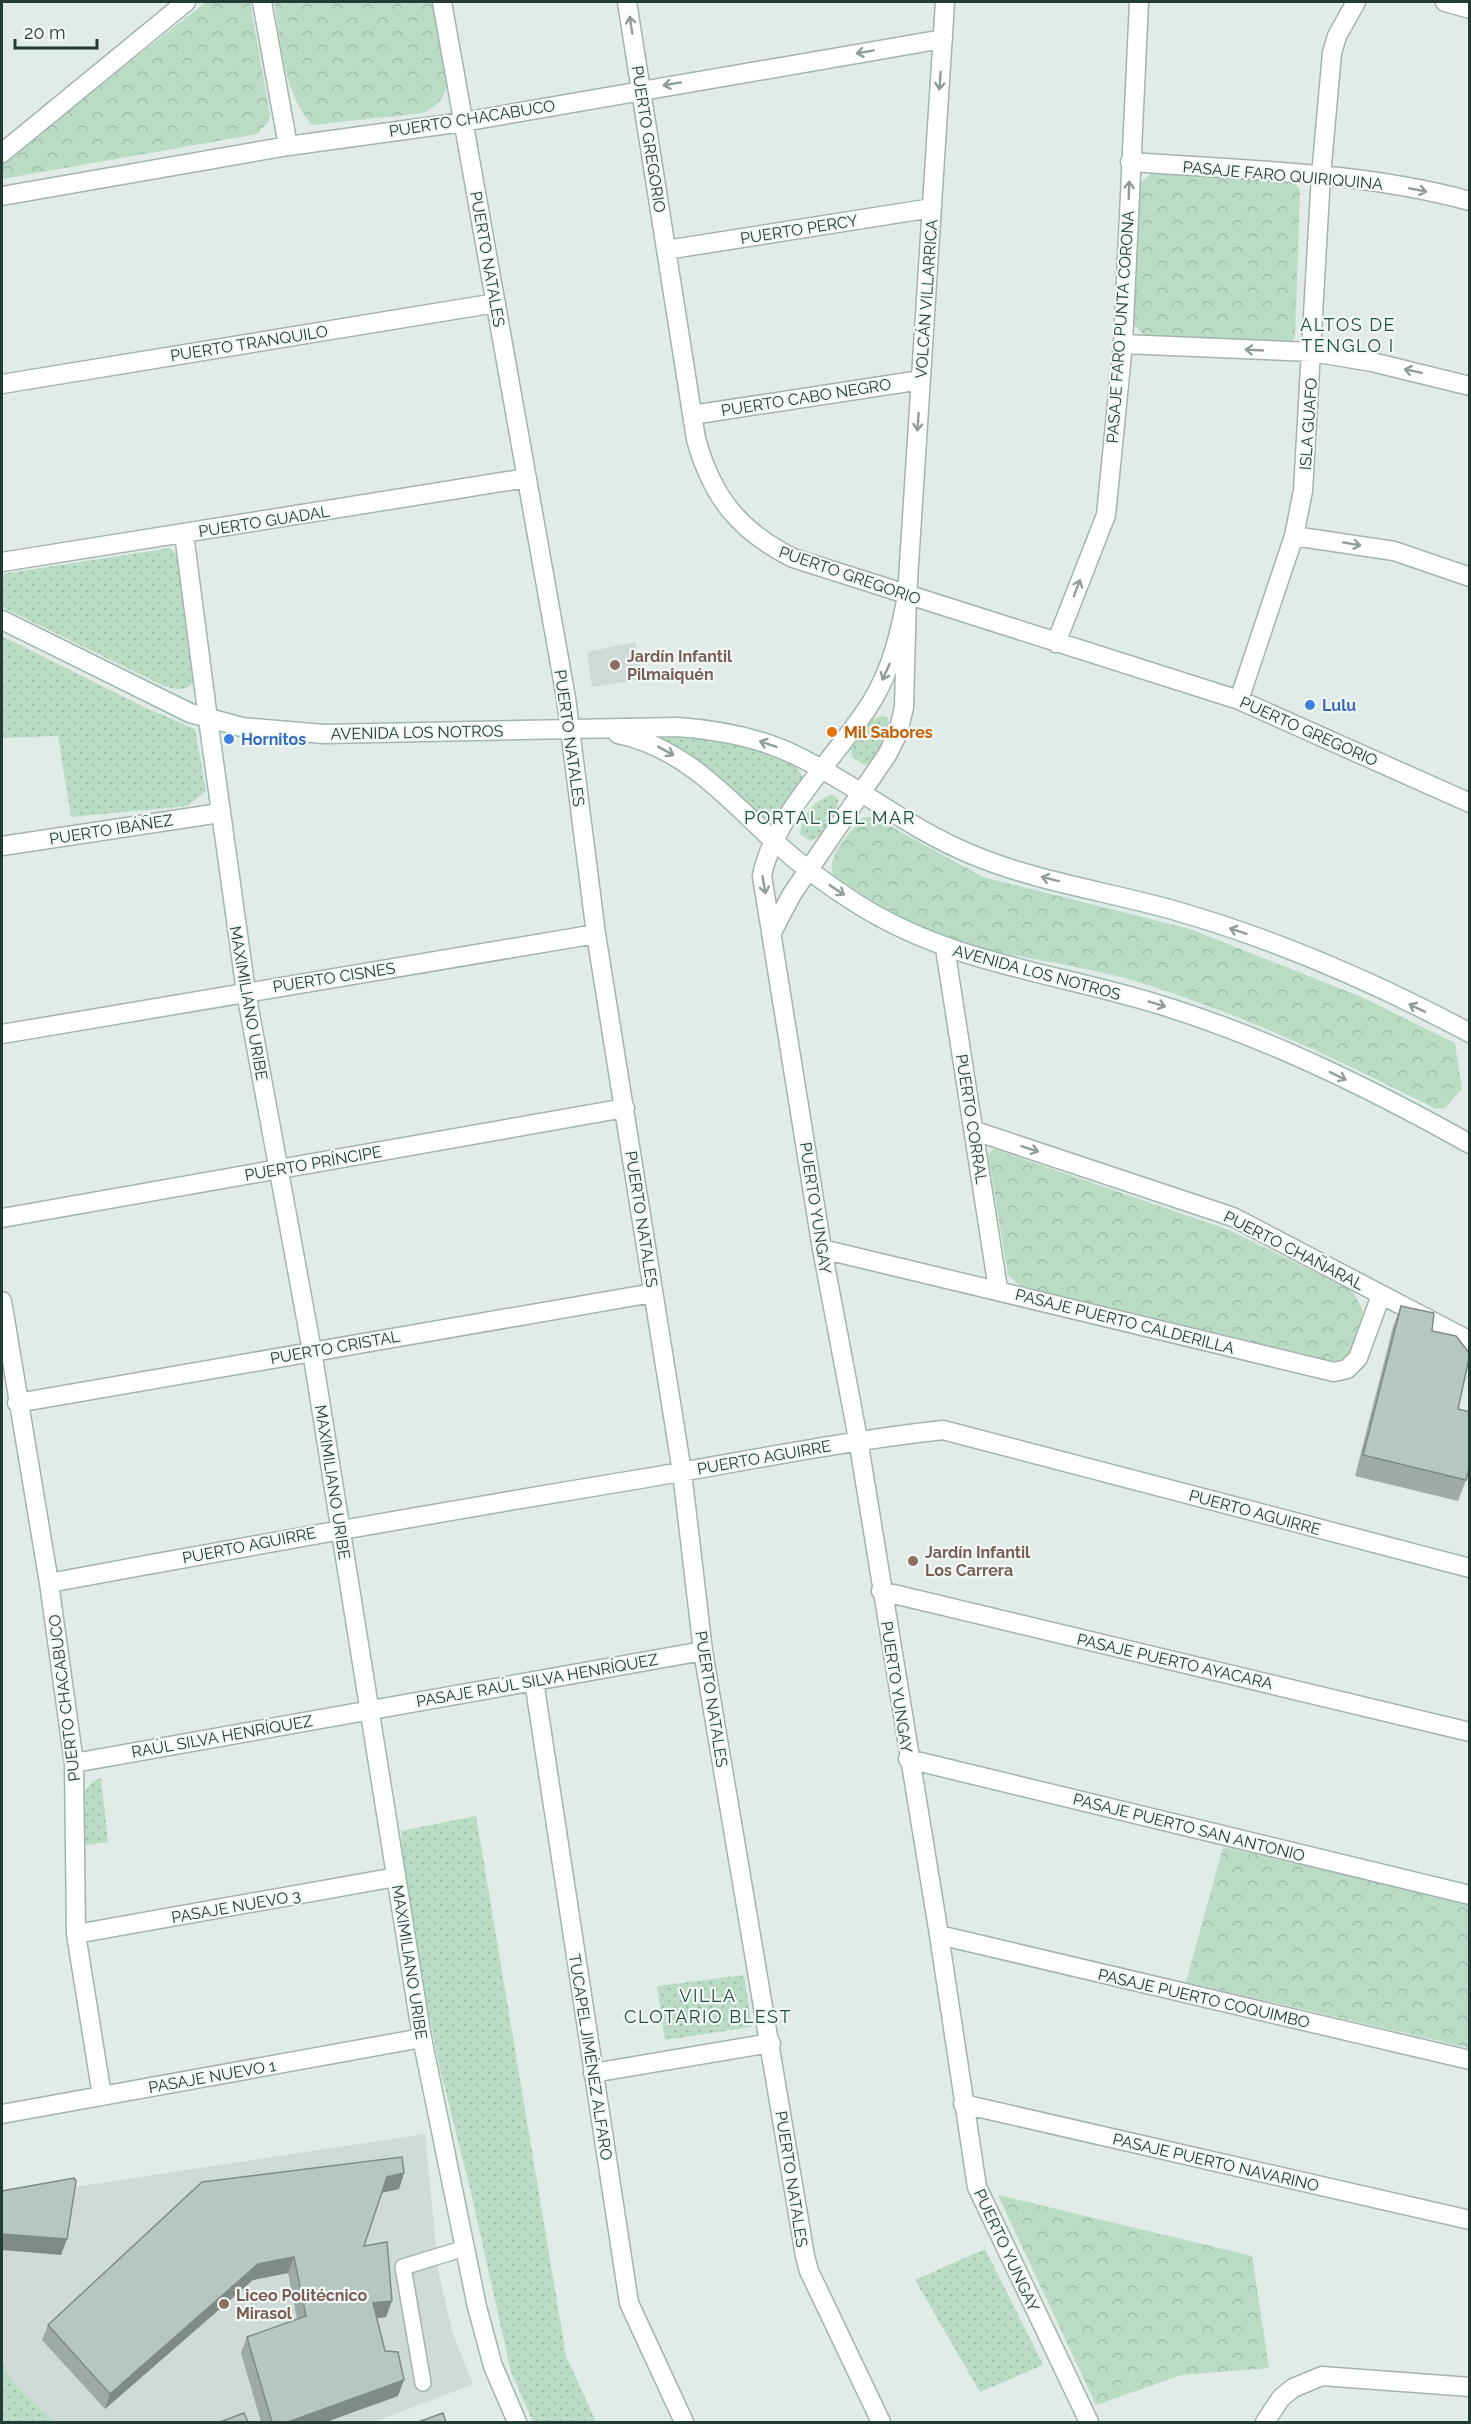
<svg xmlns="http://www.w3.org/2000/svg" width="1471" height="2424" font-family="Raleway,sans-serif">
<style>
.built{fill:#cfdbd6}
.grass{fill:url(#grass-dots)}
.park{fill:url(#park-crowns)}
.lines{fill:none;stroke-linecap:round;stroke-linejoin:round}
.lane-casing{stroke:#a4b3ae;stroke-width:18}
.street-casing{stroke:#a4b3ae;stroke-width:21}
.secondary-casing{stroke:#a0b7b0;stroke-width:21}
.lane{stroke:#fff;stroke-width:15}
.street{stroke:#fff;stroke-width:18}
.secondary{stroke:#fff;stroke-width:18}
.wall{fill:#9daaa5}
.shaded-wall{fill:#7f8b86}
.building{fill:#b6c6c0;stroke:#7f8b86;stroke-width:1.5}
.oneway{stroke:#909d9a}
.education-dot{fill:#8d6e63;stroke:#f1f8f5;stroke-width:2}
.shop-dot{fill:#3f7fe0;stroke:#f1f8f5;stroke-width:2}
.food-dot{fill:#e8710a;stroke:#f1f8f5;stroke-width:2}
.labels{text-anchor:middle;stroke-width:4.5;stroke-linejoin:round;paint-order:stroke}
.street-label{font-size:16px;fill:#223b36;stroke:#f1f8f5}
.education-label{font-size:16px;font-weight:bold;fill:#785e54;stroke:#f1f8f5;text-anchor:start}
.shop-label{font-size:16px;font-weight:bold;fill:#366cbe;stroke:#f1f8f5;text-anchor:start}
.food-label{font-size:16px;font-weight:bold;fill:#c56008;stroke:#f1f8f5;text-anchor:start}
.neighbourhood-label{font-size:18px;letter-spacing:1.5px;fill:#1e4d44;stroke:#f1f8f5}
</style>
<defs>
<pattern id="grass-dots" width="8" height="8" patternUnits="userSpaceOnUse" patternTransform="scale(1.5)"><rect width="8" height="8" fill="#badcc5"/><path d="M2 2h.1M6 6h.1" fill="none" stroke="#a0beaa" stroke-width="1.8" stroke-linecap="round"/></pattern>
<pattern id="park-crowns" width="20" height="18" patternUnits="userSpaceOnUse" patternTransform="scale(1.5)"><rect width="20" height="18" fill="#badcc5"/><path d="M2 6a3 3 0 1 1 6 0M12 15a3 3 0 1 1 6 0" fill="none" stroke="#a0beaa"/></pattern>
</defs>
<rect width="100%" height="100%" fill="#e1ebe7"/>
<path class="built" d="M 635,642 L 643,679 L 592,687 L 587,652 Z
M 425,2134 L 439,2275 L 453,2334 L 473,2384 L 375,2422 L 54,2422 L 13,2382 L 2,2365 L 2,2198 Z"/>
<path class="grass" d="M 170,548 L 177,554 L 198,677 C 187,691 181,691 164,686 L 2,607 L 2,574 Z
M 2,636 L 146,708 L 195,729 L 206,791 L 187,806 L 71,817 L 58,736 L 3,738 Z
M 881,716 L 888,718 C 893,732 878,760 865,765 L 852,757 L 851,749 L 871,720 Z
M 660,734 C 687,736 796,747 802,777 C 795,793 783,816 767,823 L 691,757 L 659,738 Z
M 833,795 L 838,799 C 838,819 828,833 810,841 L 800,834 C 802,815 814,799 833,795 Z
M 101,1778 L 108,1842 L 81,1846 C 81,1823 74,1787 101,1778 Z
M 476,1816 L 566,2356 L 596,2422 L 533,2422 L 511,2372 L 470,2188 L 438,2061 L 405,1886 L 401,1831 Z
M 744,1975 L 752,2027 L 665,2040 L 657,1986 Z
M 985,2249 L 1043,2365 L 980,2392 L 915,2280 Z
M 2,2364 L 13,2382 L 54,2422 L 2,2422 Z"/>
<path class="park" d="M 206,2 L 250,2 L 270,115 L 269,121 L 257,134 L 2,179 L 2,162 Z
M 274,2 L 432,2 C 436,25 447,57 447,81 C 447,95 436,108 423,113 L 312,125 C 283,91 281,44 274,2 Z
M 1152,173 L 1293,181 L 1300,190 L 1295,338 L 1288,344 L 1144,336 L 1133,323 L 1140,183 Z
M 863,817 L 873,817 L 983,877 L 1190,929 L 1359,996 L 1455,1043 L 1462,1089 L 1445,1108 L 1436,1109 C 1338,1059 1240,1013 1135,981 C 1075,963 1011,959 952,940 C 909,927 870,899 833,875 C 826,855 851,832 863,817 Z
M 994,1149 L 1229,1230 L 1352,1290 L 1363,1310 C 1357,1335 1360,1361 1328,1363 L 1022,1288 L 1008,1275 L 988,1154 Z
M 1223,1847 L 1469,1904 L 1469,2048 L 1186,1982 Z
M 998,2195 L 1252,2256 L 1269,2368 L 1181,2375 L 1096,2405 Z"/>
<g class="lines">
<g class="lane-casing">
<path id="lane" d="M 423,2383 L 403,2267 L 465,2248"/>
</g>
<g class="street-casing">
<path id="street" d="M 262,2 L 288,146
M 442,2 L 566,698 L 596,934 L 682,1472 L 703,1651 L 805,2256 L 809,2271 L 881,2422
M 627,2 L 696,439 C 712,497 739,531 793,558 L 1239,700 L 1470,803
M 1445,2 L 1470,9
M 2,153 L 186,2
M 1130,162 C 1243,170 1359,171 1470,201
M 2,196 L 288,146 L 463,122 L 943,39
M 666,250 L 932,208
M 1123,344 L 1312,352 L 1372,362 L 1470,386
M 2,384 L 496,303
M 692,415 L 921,380
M 184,534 L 208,719
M 1294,536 L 1394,551 L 1470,577
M 2,562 L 527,478
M 907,596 C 900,633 892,668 872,701 C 840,754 774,813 762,876 L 822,1249 L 858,1439 L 939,1935 L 977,2187 L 1089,2422
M 1056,643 L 1106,515 L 1123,344 L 1139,2
M 1239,700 L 1294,536 L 1303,491 L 1321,175 L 1332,53 L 1337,36 L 1356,2
M 2,846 L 220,813
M 773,930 L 792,894 L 887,755 L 898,733 L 904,707 L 907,596 L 945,2
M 945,948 L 998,1289
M 2,1034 L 596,934
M 975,1131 L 1233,1217 L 1470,1341
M 2,1218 L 625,1108
M 822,1249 L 1334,1372 L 1347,1369 L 1358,1358 L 1381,1295
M 2,1301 L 49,1583 L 74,1763 L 76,1934 L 102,2096
M 17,1403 L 653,1293
M 49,1583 C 248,1546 447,1511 646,1478 C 746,1461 843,1441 943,1430 L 1470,1568
M 881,1591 L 1470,1732
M 534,1681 L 629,2303 L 684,2422
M 908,1759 L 1470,1895
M 74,1763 L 703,1651
M 76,1934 L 396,1877
M 939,1935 L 1470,2060
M 593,2073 L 771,2043
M 963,2104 L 1470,2220
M 2,2114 L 422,2038
M 1265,2422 L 1281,2398 L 1293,2388 L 1322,2376 L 1470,2387"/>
</g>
<g class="secondary-casing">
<path id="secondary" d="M 2,620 L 190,713 L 242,727 L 324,734 L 677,727 C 720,730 764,738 803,759 C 860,788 909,828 968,853 C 1033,881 1105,891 1173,910 C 1275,939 1376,983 1470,1033
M 208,719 L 246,992 L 312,1351 L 422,2038 L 477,2307 L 493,2366 L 517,2422
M 618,734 C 685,748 726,797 774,841 C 800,865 829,886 859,905 C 952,963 1051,972 1154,1003 C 1264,1036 1370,1088 1470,1144"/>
</g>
<use href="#lane" class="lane"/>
<use href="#street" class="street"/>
<use href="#secondary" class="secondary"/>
</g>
<path class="wall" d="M 1401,1306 L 1432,1331 L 1458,1409 L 1466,1480 L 1458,1501 L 1355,1476 L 1393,1327 Z
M 404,2173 L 399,2189 L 381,2193 L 364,2246 L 386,2317 L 376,2318 L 385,2351 L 398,2396 L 326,2422 L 261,2422 L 241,2353 L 247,2337 L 297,2319 L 288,2273 L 253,2280 L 105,2409 L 42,2340 L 48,2325 Z"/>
<path class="shaded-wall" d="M 404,2173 L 399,2189 L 381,2193 L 387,2177 Z
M 2,2234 L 67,2239 L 61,2255 L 2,2250 Z
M 294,2257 L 288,2273 L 253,2280 L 105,2409 L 110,2394 L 258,2264 Z
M 392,2301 L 386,2317 L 367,2319 L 373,2303 Z
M 404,2380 L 398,2396 L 326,2422 L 288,2422 Z"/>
<path class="building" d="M 1401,1306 L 1434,1313 L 1432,1331 L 1456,1336 L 1470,1354 L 1458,1409 L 1470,1412 L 1470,1465 L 1466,1480 L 1363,1455 Z
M 402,2157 L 404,2173 L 387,2177 L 364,2246 L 387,2242 L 392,2301 L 373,2303 L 385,2351 L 398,2352 L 404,2380 L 288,2422 L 272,2422 L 247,2337 L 306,2316 L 294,2257 L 258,2264 L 110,2394 L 48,2325 L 202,2182 Z
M 74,2178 L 76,2181 L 67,2239 L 2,2234 L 2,2191 Z
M 244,2413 L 248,2422 L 220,2422 Z
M 443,2413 L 446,2422 L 418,2422 Z"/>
<defs><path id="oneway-shaft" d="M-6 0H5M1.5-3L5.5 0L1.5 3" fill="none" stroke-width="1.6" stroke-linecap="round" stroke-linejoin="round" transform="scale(1.5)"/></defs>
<g class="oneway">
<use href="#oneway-shaft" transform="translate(631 25) rotate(-99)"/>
<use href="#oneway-shaft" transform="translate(865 52) rotate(170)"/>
<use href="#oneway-shaft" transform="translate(940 81) rotate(94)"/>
<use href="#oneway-shaft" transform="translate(672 84) rotate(170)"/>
<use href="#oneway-shaft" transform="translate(1129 190) rotate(-88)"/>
<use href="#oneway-shaft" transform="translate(1418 190) rotate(11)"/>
<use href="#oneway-shaft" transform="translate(1254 350) rotate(-177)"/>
<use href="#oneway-shaft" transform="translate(1413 371) rotate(-168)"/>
<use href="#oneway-shaft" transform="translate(918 422) rotate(94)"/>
<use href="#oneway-shaft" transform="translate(1352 544) rotate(10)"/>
<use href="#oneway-shaft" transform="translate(1077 588) rotate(-69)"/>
<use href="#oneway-shaft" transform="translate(886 672) rotate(114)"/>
<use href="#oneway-shaft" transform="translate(768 744) rotate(-161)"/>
<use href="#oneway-shaft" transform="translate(666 751) rotate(29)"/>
<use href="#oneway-shaft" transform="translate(1050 879) rotate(-166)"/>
<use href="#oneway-shaft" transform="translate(764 885) rotate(80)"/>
<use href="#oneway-shaft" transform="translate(837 890) rotate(34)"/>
<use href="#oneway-shaft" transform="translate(1238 931) rotate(-161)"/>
<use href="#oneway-shaft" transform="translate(1157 1004) rotate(17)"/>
<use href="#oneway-shaft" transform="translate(1417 1008) rotate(-155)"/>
<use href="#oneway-shaft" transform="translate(1338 1076) rotate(26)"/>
<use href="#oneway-shaft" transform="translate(1030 1149) rotate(18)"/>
</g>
<g class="education-dot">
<circle cx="615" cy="665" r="6"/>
<circle cx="913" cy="1561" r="6"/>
<circle cx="224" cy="2304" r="6"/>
</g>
<g class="shop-dot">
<circle cx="1310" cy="705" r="6"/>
<circle cx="229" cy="739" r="6"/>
</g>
<circle class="food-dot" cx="832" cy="732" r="6"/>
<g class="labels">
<g class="street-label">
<text transform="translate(472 118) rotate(-9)" y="6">PUERTO CHACABUCO</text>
<text transform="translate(649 139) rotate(81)" y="6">PUERTO GREGORIO</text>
<text transform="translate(1283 175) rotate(5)" y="6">PASAJE FARO QUIRIQUINA</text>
<text transform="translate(799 229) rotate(-9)" y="6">PUERTO PERCY</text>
<text transform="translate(488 259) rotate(80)" y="6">PUERTO NATALES</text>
<text transform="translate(926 299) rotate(-86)" y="6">VOLCÁN VILLARRICA</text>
<text transform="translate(1120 327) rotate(-86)" y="6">PASAJE FARO PUNTA CORONA</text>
<text transform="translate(249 343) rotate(-9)" y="6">PUERTO TRANQUILO</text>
<text transform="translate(806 397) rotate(-9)" y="6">PUERTO CABO NEGRO</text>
<text transform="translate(1308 424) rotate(-86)" y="6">ISLA GUAFO</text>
<text transform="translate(264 521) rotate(-9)" y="6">PUERTO GUADAL</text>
<text transform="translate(850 575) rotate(19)" y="6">PUERTO GREGORIO</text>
<text transform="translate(1309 731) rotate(24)" y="6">PUERTO GREGORIO</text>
<text transform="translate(417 732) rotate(-1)" y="6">AVENIDA LOS NOTROS</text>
<text transform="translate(570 738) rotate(82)" y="6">PUERTO NATALES</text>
<text transform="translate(111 829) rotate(-9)" y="6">PUERTO IBÁÑEZ</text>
<text transform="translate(1037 972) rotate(15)" y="6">AVENIDA LOS NOTROS</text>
<text transform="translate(334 977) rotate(-9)" y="6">PUERTO CISNES</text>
<text transform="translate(249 1003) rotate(80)" y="6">MAXIMILIANO URIBE</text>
<text transform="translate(972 1119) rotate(81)" y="6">PUERTO CORRAL</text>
<text transform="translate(313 1163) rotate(-10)" y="6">PUERTO PRÍNCIPE</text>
<text transform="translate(816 1208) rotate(81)" y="6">PUERTO YUNGAY</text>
<text transform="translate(642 1219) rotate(81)" y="6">PUERTO NATALES</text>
<text transform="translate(1294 1250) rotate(27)" y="6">PUERTO CHAÑARAL</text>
<text transform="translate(1125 1321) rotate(14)" y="6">PASAJE PUERTO CALDERILLA</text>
<text transform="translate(335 1347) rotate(-10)" y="6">PUERTO CRISTAL</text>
<text transform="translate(764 1457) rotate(-10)" y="6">PUERTO AGUIRRE</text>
<text transform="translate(333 1482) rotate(81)" y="6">MAXIMILIANO URIBE</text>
<text transform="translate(1255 1512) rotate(15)" y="6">PUERTO AGUIRRE</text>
<text transform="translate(249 1545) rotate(-11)" y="6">PUERTO AGUIRRE</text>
<text transform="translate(1175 1661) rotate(13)" y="6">PASAJE PUERTO AYACARA</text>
<text transform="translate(537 1680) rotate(-10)" y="6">PASAJE RAÚL SILVA HENRÍQUEZ</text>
<text transform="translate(897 1687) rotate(81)" y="6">PUERTO YUNGAY</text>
<text transform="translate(64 1698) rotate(-97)" y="6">PUERTO CHACABUCO</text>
<text transform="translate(712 1699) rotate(81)" y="6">PUERTO NATALES</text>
<text transform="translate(222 1736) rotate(-10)" y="6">RAÚL SILVA HENRÍQUEZ</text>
<text transform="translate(1189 1827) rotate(14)" y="6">PASAJE PUERTO SAN ANTONIO</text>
<text transform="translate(236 1906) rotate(-10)" y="6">PASAJE NUEVO 3</text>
<text transform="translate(410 1962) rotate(81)" y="6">MAXIMILIANO URIBE</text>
<text transform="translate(1204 1998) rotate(13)" y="6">PASAJE PUERTO COQUIMBO</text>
<text transform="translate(591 2057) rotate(81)" y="6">TUCAPEL JIMÉNEZ ALFARO</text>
<text transform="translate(212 2076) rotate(-10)" y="6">PASAJE NUEVO 1</text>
<text transform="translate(1216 2162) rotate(13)" y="6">PASAJE PUERTO NAVARINO</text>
<text transform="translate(792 2179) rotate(81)" y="6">PUERTO NATALES</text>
<text transform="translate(1007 2250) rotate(65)" y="6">PUERTO YUNGAY</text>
</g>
<g class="education-label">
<text x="627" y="662">Jardín Infantil<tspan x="627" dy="18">Pilmaiquén</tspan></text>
<text x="925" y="1558">Jardín Infantil<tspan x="925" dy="18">Los Carrera</tspan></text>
<text x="236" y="2301">Liceo Politécnico<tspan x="236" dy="18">Mirasol</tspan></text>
</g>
<g class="shop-label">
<text x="1322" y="711">Lulu</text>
<text x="241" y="745">Hornitos</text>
</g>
<g class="food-label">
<text x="844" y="738">Mil Sabores</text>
</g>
<g class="neighbourhood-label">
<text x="1348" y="331">ALTOS DE<tspan x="1348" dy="21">TENGLO I</tspan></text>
<text x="830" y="824">PORTAL DEL MAR</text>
<text x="708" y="2002">VILLA<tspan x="708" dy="21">CLOTARIO BLEST</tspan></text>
</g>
</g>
<rect width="1471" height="2424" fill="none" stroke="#223b36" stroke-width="6"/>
<path d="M15 39v9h82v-9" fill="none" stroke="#223b36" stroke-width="3"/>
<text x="24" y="39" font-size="18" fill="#223b36" stroke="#f1f8f5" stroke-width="4.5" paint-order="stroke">20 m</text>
</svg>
